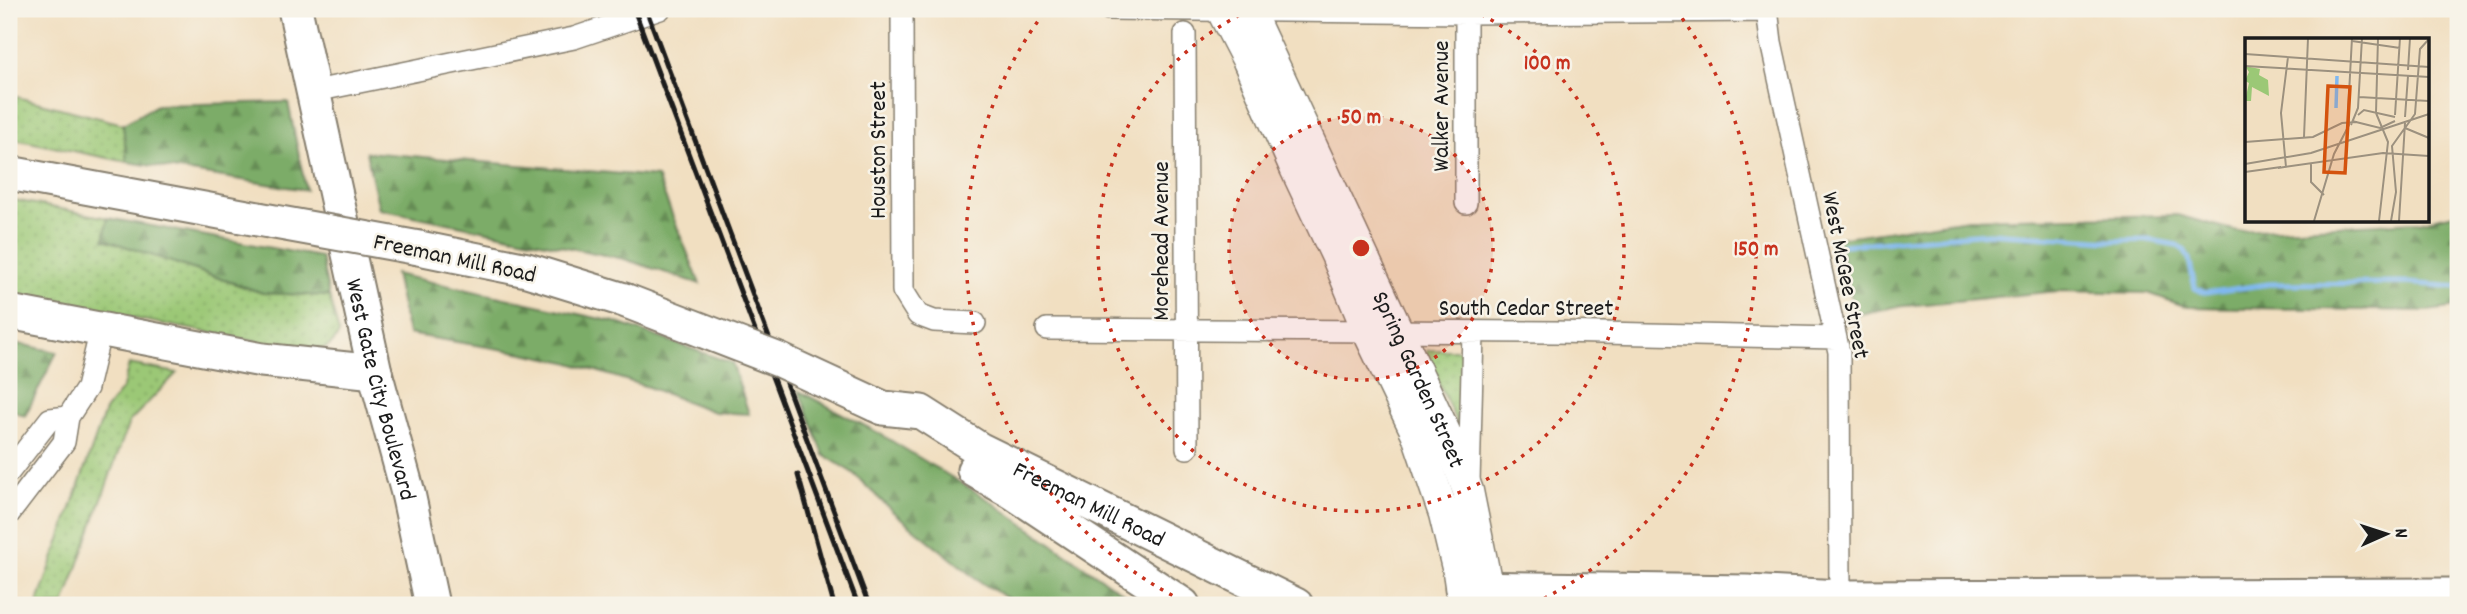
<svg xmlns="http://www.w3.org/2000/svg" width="2467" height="614" font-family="Dekko,sans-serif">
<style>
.green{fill:url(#green-dots);stroke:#5c7249;stroke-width:2}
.forest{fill:url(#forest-firs);stroke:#4c6442;stroke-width:2}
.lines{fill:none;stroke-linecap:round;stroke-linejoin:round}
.stream{stroke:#7fb8f0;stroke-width:5}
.minor-casing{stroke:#867e6e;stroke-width:24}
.secondary-casing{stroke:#867e6e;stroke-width:33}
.primary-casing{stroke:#867e6e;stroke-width:37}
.minor{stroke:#fff;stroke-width:21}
.secondary{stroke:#fff;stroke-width:30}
.primary{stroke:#fff;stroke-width:33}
.rail{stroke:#1c1c1c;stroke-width:5}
.primary-bridge-casing{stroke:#867e6e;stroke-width:37;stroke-linecap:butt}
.primary-bridge{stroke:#fff;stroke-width:33}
.ring{fill:none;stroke:#c8321e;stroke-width:3.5;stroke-dasharray:3.5 7}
.labels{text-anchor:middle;stroke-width:5;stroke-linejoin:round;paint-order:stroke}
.street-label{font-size:24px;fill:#1c1c1c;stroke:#f7f3e8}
.inset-river{fill:none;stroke:#7fb8f0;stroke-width:3.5}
.inset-road{fill:none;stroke:#9c917f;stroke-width:2}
.view{fill:#d4530e;fill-opacity:0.15;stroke:#d4530e;stroke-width:3.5}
.inset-edge{fill:none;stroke:#1c1c1c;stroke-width:3.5}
.centre{fill:#c8321e;stroke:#f7f3e8;stroke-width:3.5}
.ring-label{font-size:21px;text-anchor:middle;font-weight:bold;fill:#c8321e;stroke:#f7f3e8;stroke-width:5;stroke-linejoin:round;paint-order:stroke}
</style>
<defs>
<pattern id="green-dots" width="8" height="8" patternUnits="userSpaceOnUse" patternTransform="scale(1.75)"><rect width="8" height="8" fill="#9bc876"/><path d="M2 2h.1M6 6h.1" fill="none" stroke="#85ab66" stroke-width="1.8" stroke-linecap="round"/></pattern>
<pattern id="forest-firs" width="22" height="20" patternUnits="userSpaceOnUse" patternTransform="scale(1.75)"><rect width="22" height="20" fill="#7cac67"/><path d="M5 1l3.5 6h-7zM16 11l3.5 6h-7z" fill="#658b54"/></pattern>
</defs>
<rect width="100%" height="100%" fill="#f7f3e8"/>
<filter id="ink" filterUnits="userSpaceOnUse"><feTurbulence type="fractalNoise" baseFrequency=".0143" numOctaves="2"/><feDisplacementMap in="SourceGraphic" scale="14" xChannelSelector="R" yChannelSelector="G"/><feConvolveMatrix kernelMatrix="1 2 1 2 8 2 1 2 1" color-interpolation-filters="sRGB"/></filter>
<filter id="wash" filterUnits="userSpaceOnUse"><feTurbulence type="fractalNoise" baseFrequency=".00686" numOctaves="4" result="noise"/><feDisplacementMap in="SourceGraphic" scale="28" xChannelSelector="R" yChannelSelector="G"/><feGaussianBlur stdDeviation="1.57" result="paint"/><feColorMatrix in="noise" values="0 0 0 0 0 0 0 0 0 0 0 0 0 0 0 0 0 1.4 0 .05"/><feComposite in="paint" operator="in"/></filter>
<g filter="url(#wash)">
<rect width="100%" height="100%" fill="#f1dfc1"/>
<path class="green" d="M 9,95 L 123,124 L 127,162 L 9,138 Z
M 9,199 L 108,218 L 105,239 L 262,293 L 329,296 L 339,334 C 331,349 322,350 307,351 L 9,295 Z
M 1428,350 L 1458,350 L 1465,353 L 1463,429 L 1459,428 L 1426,355 Z
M 129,364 L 177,373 L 129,422 L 64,605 L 37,605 L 105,411 L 123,387 Z"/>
<path class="forest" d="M 288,102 L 306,190 L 127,162 L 123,124 L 157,105 Z
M 366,152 L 657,177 L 700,284 L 624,259 L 379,209 Z
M 2458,213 L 2458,307 L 2427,311 L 2187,307 L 2148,293 L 2058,291 L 1894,307 L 1855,315 L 1838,238 L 1968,219 L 2177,215 L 2237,231 L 2419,222 Z
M 108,218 L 321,257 L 329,296 L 263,293 L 104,239 Z
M 395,274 L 615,322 L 732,363 L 749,414 L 714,412 L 648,387 L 567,362 L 518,352 L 408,334 Z
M 9,342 L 57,352 L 25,416 L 9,409 Z
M 799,391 L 877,432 L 989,500 L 1140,605 L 1019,605 L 982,583 L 892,511 L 853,473 L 824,455 Z"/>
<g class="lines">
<path class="stream" d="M 1844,245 L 1989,233 L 2110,241 L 2150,240 L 2177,245 L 2185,251 L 2189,259 L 2195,288 L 2205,293 L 2269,284 L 2406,283 L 2458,287"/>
</g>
</g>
<g filter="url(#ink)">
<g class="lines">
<g class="minor-casing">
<path id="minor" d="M 902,9 L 903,291 L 918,315 L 934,321 L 975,323
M 1109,9 L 1466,13 L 1767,11
M 1466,9 L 1466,203
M 1767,9 L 1771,42 L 1839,352 L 1840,597
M 1185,34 L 1187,448
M 315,91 L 574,38 L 660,9
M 1047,329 L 1555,332 L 1836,338
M 9,472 L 50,419 L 68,417
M 1469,482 L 1473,333
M 9,514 L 64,442 L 68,417 L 87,388 L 101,329"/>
</g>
<g class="secondary-casing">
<g id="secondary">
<path d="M 1221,9 L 1248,61 L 1295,168 L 1336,255 L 1368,332 L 1416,432 L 1444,514 L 1458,572 L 1463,605"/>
<path id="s1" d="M 1248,9 L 1451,445 L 1468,491 L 1491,605"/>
</g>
</g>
<g class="primary-casing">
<g id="primary">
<path id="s2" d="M 295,9 L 375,372 L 408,493 L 432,605"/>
<path d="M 9,173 L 258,219"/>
<path d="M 419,248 L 527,270 L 624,300"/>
<path d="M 9,312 L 262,360 L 375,372"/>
<path id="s3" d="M 874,404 L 883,408 L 921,412 L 979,449 L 1296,605"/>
<path d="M 974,470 L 1014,493 L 1183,605"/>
<path d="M 1462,588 L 1747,592 L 1840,597 L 2458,595"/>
</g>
</g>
<use href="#minor" class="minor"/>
<use href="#secondary" class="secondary"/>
<use href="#primary" class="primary"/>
<path class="rail" d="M 634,9 L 858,605
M 646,9 L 869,605
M 798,475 L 834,605"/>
<g class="primary-bridge-casing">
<path id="primary-bridge" d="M 258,219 L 419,248
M 624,300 L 779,360 L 874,404"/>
</g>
<use href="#primary-bridge" class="primary-bridge"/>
</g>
</g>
<circle cx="1361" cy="248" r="132" fill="#c8321e" fill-opacity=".12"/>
<g class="ring">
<circle cx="1361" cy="248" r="132"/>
<path d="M1472 10A263 263 0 1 1 1250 10"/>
<path d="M1191 605A395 395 0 0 1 1046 10M1676 10A395 395 0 0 1 1531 605"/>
</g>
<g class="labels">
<g class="street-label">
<text transform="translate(1440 106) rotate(-90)" y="8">Walker Avenue</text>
<text transform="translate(877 150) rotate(-90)" y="8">Houston Street</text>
<text transform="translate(1160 241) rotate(-90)" y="8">Morehead Avenue</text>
<text transform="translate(455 257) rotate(12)" y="8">Freeman Mill Road</text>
<text transform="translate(1847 275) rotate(79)" y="8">West McGee Street</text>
<text x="1526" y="315">South Cedar Street</text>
<text dy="8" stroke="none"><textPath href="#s1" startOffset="408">Spring Garden Street</textPath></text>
<text dy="8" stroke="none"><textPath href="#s2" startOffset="390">West Gate City Boulevard</textPath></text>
<text dy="8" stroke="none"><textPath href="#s3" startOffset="240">Freeman Mill Road</textPath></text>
</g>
</g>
<g transform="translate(2245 38)">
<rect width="184" height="184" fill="#f1dfc1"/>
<path d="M 0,28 L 15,31 L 14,37 L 23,42 L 24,58 L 7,49 L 6,63 L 0,63 L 4,45 L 0,43 L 4,34 Z" fill="#9bc876"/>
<path class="inset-river" d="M 91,70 L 92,38"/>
<path class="inset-road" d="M 133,0 L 131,75 L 143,104 L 134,183M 107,3 L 155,10M 0,16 L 184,29M 0,28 L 184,39M 163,32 L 165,0M 114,59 L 184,63M 103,74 L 107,0M 113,77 L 119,72 L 150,79M 150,77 L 155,0M 160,79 L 163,38M 107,83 L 135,90 L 150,83M 106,87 L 113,70 L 117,0M 160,90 L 170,76 L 175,11 L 184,1M 160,90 L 184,100M 59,99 L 63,0M 0,104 L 68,99 L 97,85 L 112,84M 158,118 L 160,85M 66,125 L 66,144 L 79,157M 0,126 L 66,115 L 184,76M 41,129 L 36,75 L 43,19M 33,130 L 138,115 L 184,118M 0,134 L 36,129M 69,183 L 89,116 L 104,87 L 103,71M 146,183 L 151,154 L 147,108 L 162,87M 154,183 L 158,118"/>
<path class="view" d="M 83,48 L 105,49 L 100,135 L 79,134 Z"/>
<rect width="184" height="184" class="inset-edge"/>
</g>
<circle cx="1361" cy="248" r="10" class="centre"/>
<g class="ring-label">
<text x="1547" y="69">100 m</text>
<text x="1361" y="123">50 m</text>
<text x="1756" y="255">150 m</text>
</g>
<rect width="2467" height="614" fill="none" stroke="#f7f3e8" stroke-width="35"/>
<g transform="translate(2386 534) rotate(87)" stroke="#f7f3e8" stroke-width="5" paint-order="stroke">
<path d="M0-5L12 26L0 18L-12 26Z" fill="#1c1c1c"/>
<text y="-10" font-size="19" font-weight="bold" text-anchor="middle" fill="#1c1c1c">N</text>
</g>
</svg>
